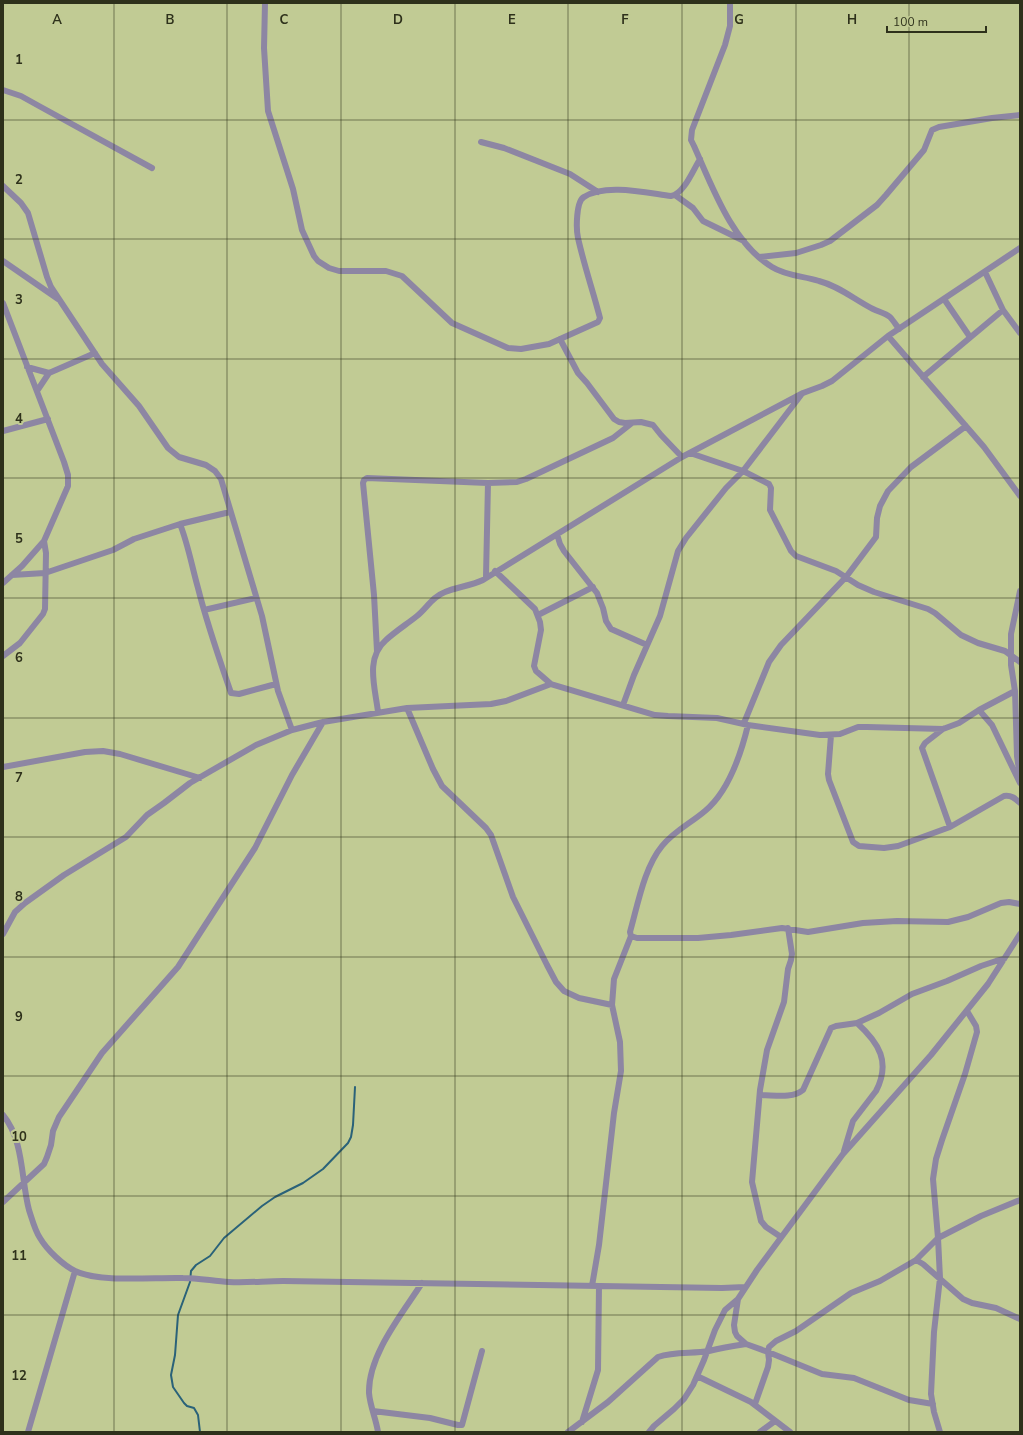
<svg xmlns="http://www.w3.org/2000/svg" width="1023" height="1435" font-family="'Nunito Sans',sans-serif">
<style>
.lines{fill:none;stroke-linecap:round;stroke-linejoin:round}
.stream{stroke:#2a6279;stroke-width:2}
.minor{stroke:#8d86a3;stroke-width:6}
.grid{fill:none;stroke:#2e311b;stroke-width:1;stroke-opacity:0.55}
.grid-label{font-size:13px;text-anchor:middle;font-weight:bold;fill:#2e311b;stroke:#c1cb94;stroke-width:4;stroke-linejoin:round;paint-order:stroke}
</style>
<rect width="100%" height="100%" fill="#c1cb94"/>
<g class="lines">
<path class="stream" d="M 200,1432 L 198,1415 L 194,1408 L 187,1406 L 184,1403 L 173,1387 L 171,1375 L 175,1355 L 178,1315 L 190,1282 L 191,1271 L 196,1265 L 210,1256 L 224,1238 L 262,1206 L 275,1197 L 303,1183 L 323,1169 L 348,1143 L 351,1137 L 353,1125 L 355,1087"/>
<path class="minor" d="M 265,3 L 264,48 L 268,111 L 293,189 L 302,230 L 314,256 L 318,261 L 329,268 L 339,271 L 386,271 L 402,276 L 452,323 L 508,348 L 521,349 L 549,344 L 598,322 L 600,318 C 593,291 584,265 578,238 C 576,229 576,201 584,197 C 605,183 647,193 671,196 C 684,194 693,170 700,159
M 730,3 L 730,26 L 725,45 L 692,130 L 691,140 L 694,146 C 712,186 732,243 772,267 C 786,276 804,276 819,281 C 839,286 855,300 873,309 C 879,312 885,313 890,317 C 893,320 896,325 899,329
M 3,90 L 21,96 L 39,106 L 152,168
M 481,142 L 504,148 L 570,174 L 598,192
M 3,186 L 21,203 L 28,213 L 47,277 L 51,287 L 102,364 L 139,406 L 168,448 L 179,457 L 206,465 L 215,471 L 221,479 L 262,616 L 278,691 L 292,730
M 675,195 L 693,208 L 703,221 L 744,241
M 759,257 L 796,253 L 821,245 L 830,241 L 877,205 L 886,195 L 924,150 L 932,130 L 939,127 L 992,118 L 1020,115
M 3,261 L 58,299
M 985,272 L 1003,310 L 1020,333
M 944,299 L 970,337
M 3,303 L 64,462 L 68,475 L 68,486 L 44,541 L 22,566 L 3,583
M 888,336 L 984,447 L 1020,496
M 560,339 L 578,373 L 587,383 L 614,419 L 619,422 L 625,423 L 641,422 L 653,425 L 661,435 L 682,457
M 27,367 L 49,373
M 923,377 L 1003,310
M 37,391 L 49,373 L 95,353
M 3,431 L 48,419
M 690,453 L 743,471 L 769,484 L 771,488 L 770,510 L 791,551 L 796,556 L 836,571 L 858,585 L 874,592 L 928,609 L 935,613 L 961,635 L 978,643 L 1005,651 L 1020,662
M 180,524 C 188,544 192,567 198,588 C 207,624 219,658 231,693 L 239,694 L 276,684
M 557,534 L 560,544 L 564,551 L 597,593 L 603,608 L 606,621 L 611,629 L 647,645
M 495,571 L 535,609 L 540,622 L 541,630 L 534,666 L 536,671 L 551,684 L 655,715 L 668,716 L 717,718 L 748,725 L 820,735 L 840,734 L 858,727 L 867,727 L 943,729 L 959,723 L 979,710 L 1015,691
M 12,575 L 45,573 L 113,550 L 134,539 L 180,524 L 230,512
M 486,577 L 488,483
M 1020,591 L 1011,634 L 1011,665 L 1015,691 L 1017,756 L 1020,777
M 204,610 L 256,598
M 538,615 L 593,587
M 377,651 L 374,595 L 363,483 L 364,480 L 367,478 L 488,483 L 517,482 L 526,479 L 613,438 L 632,423
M 3,656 L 20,643 L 43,614 L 45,609 L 46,553 L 44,541
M 623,705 L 634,675 L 660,616 L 678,551 L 686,538 L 726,488 L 743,471 L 801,395
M 407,708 L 433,769 L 442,786 L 486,828 L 491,835 L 513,897 L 547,965 L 556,982 L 564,991 L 579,998 L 612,1005
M 979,710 L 992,725 L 1020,783
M 378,712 C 375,687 365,658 386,640 C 396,631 407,624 417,616 C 427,608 432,597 445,592 C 457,587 470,586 483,580 L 682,457 L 803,393 L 822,386 L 832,381 L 888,336 L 1020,248
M 744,723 L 769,662 L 781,645 L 846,577 L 876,537 L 877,518 L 880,506 L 888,491 L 911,467 L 966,426
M 748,725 C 741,754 728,792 705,811 C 691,823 674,831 662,846 C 644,868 638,904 630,932 L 631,936 L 637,938 L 698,938 L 731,935 L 782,928 L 808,932 L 863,923 L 897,921 L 948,922 L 968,917 L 1001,903 L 1009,902 L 1020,904
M 943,729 L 925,743 L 922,748 L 950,827
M 831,735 L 828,774 L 829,780 L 853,842 L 859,846 L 884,848 L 898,846 L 950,827 L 1004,796 C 1011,795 1015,798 1020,803
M 3,767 L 85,752 L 103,751 L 120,754 L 200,778
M 3,934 L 15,912 L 25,903 L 64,875 L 126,837 L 147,815 L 164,803 L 190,783 L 256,745 L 292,730 L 323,722 L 407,708 L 491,704 L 506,701 L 551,684
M 760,1095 C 774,1095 792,1099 803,1090 L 831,1028 L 836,1026 L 857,1023 L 879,1013 L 912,994 L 947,981 L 981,966 L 996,961 L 1004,959
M 3,1115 C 24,1140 21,1180 29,1210 C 32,1219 35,1231 40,1238 C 47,1250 63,1265 75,1271 C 100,1283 155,1277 183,1278 C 198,1278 213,1281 229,1282 C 247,1283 265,1281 283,1281 L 722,1288 L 745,1287
M 844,1151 L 853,1121 L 876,1091 C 891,1062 879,1043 857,1023
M 3,1202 L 44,1164 L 47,1157 L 51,1145 L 53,1131 L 59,1117 L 102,1053 L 178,967 L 255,848 L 292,775 L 323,722
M 781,1237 L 766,1227 L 761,1221 L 752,1182 L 760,1090 L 767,1050 L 784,1002 L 788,969 L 791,960 L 792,954 L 788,928
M 916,1260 L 923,1264 L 963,1299 L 972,1303 L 996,1308 L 1020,1319
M 592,1286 L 599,1245 L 614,1113 L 621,1071 L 620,1042 L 612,1005 L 614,979 L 631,936
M 738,1299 L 734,1325 L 735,1332 L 737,1336 L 746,1344 L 768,1352 L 822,1374 L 854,1378 L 909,1400 L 933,1404
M 697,1376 L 751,1402 L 790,1432
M 755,1404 L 768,1367 L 769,1360 L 768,1352 L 769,1347 L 776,1341 L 796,1331 L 851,1293 L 880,1281 L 916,1260 L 938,1238 L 981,1216 L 1020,1200
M 373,1411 L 430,1418 L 458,1425 L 462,1425 L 482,1351
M 582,1422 L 598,1370 L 599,1286
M 28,1432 L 75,1271
M 378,1432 C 376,1419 370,1406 369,1393 C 368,1355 402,1314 422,1283
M 568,1432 L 608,1402 L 658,1357 C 675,1351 692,1354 709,1351 C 721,1348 733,1346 746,1344
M 649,1432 L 654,1426 L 674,1409 L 684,1399 L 693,1385 L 704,1360 L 715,1330 L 725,1310 L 738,1299 L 757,1270 L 843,1154 L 931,1055 L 988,984 L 1020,934
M 760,1432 L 775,1421
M 940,1432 L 934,1412 L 931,1394 L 934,1332 L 940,1278 L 938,1238 L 933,1179 L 936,1159 L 942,1140 L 965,1074 L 977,1032 L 976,1026 L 967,1011"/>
</g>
<path class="grid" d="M 114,3 L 114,1432M 227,3 L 227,1432M 341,3 L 341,1432M 455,3 L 455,1432M 568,3 L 568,1432M 682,3 L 682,1432M 796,3 L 796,1432M 909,3 L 909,1432M 3,120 L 1020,120M 3,239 L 1020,239M 3,359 L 1020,359M 3,478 L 1020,478M 3,598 L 1020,598M 3,718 L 1020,718M 3,837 L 1020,837M 3,957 L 1020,957M 3,1076 L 1020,1076M 3,1196 L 1020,1196M 3,1315 L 1020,1315"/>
<g class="grid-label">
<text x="57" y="24">A</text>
<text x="170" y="24">B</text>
<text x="284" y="24">C</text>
<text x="398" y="24">D</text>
<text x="512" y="24">E</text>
<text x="625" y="24">F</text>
<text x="739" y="24">G</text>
<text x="852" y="24">H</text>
<text x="19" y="64">1</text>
<text x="19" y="184">2</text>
<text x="19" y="304">3</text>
<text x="19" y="423">4</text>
<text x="19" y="543">5</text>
<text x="19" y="662">6</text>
<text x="19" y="782">7</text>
<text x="19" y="901">8</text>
<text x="19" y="1021">9</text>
<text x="19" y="1141">10</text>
<text x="19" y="1260">11</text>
<text x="19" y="1380">12</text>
</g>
<rect width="1023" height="1435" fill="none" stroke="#2e311b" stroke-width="8"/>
<path d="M887 26v6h99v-6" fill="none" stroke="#2e311b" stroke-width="2"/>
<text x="893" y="26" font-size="12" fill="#2e311b" stroke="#c1cb94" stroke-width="3" paint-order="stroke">100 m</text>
</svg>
